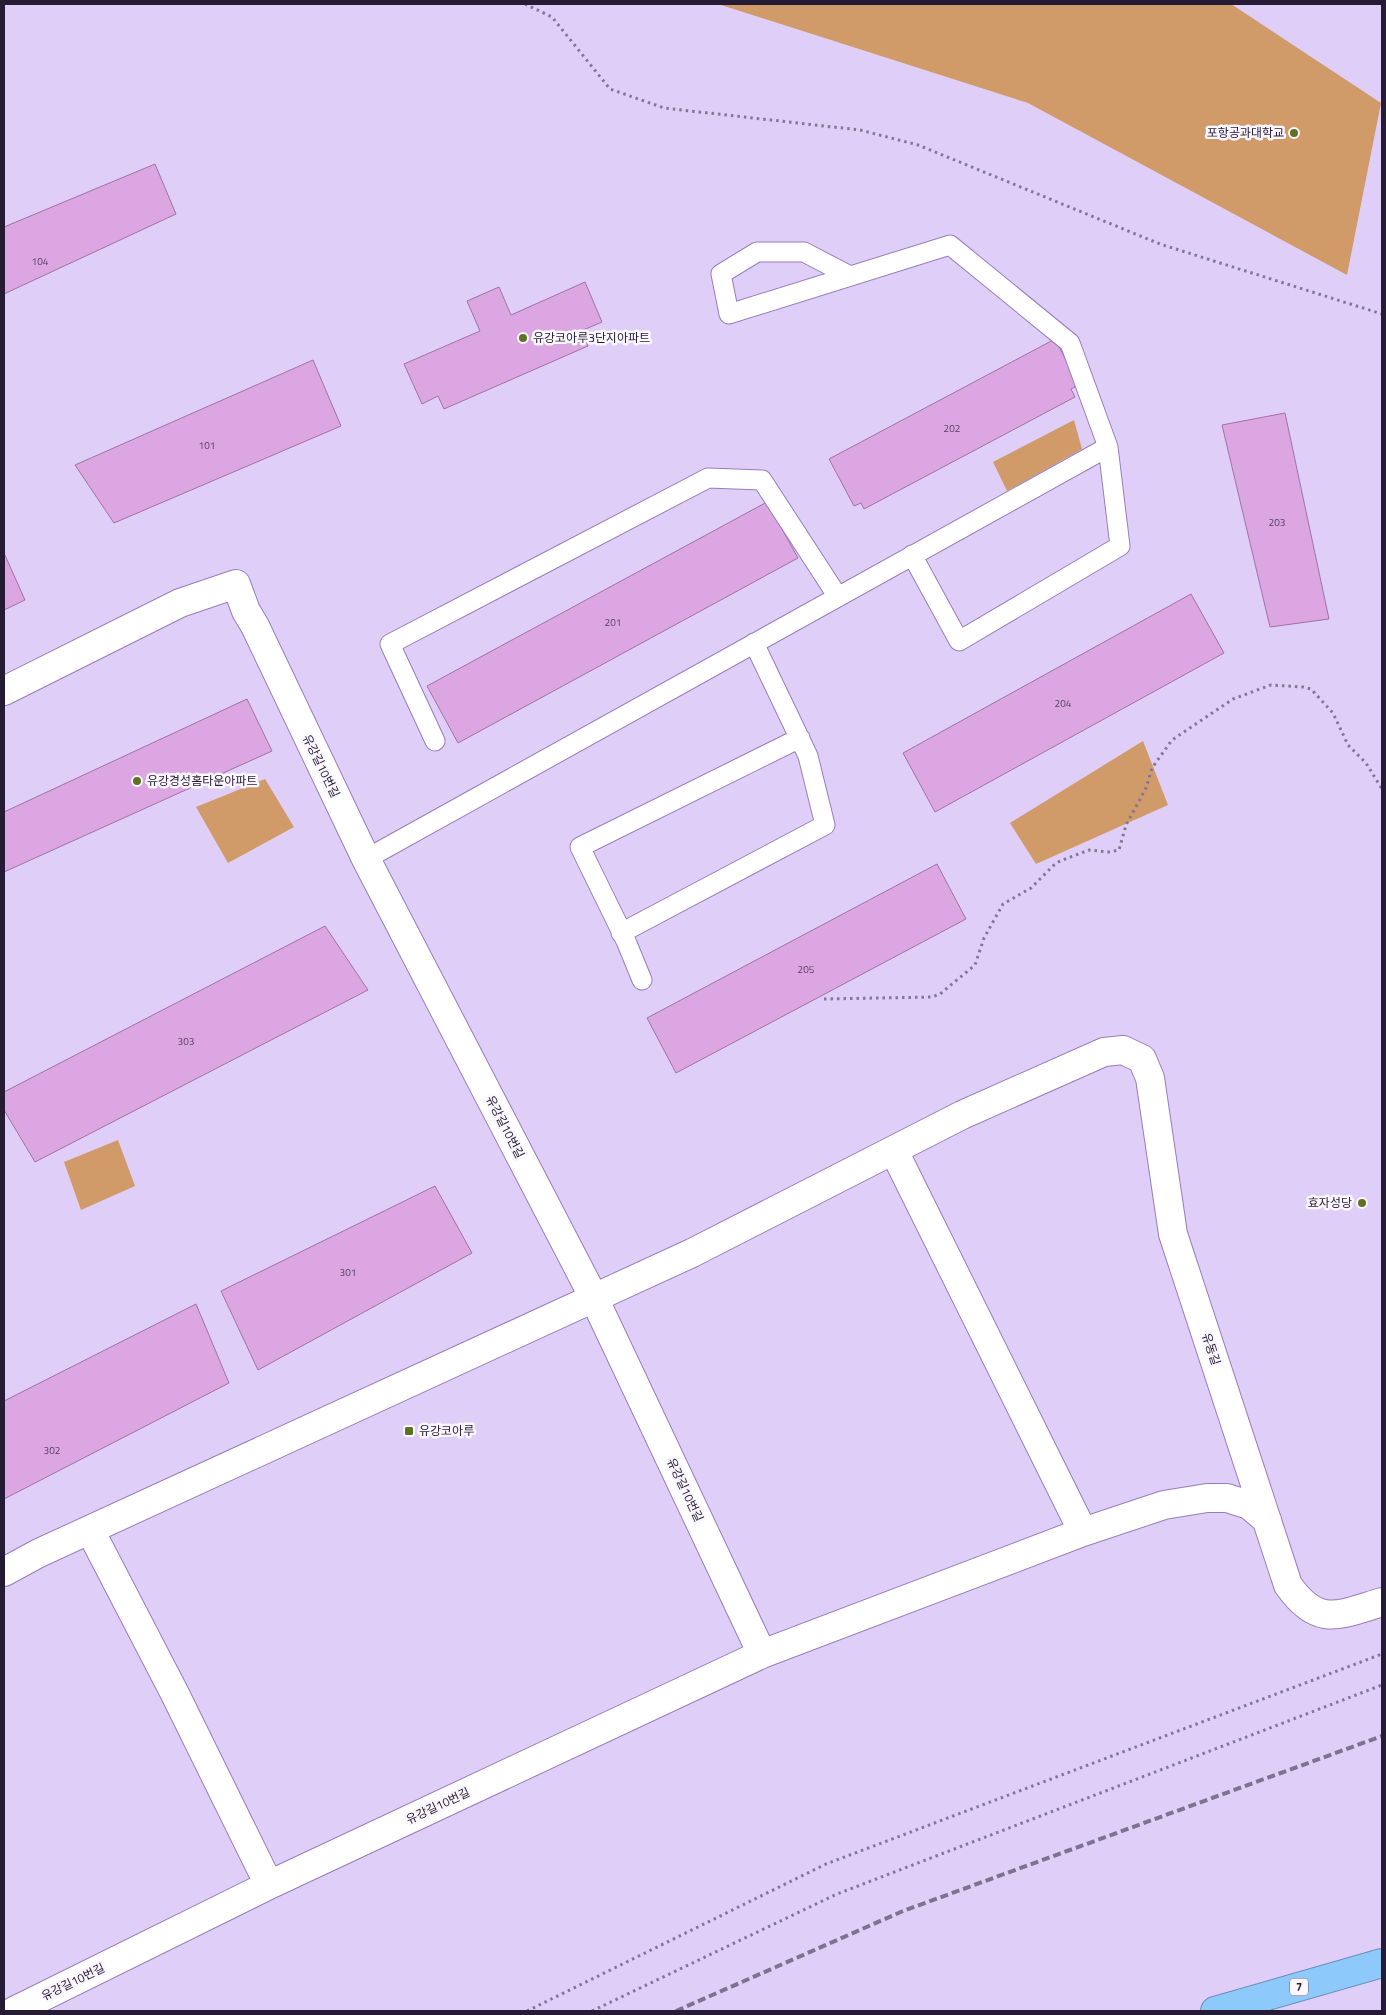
<svg xmlns="http://www.w3.org/2000/svg" width="1386" height="2015" font-family="'Titillium Web','Noto Sans KR',sans-serif">
<style>
.green{fill:#d09a69}
.building{fill:#dba6e1;stroke:#a171a7}
.lines{fill:none;stroke-linecap:round;stroke-linejoin:round}
.lane-casing{stroke:#977dbc;stroke-width:21}
.street-casing{stroke:#977dbc;stroke-width:30}
.highway-casing{stroke:#698db5;stroke-width:30}
.path{stroke:#837697;stroke-width:3;stroke-dasharray:2.5 4;stroke-linecap:butt}
.lane{stroke:#fff;stroke-width:19}
.street{stroke:#fff;stroke-width:28}
.highway{stroke:#8dcafb;stroke-width:28}
.rail{stroke:#7e7191;stroke-width:4;stroke-dasharray:8 4;stroke-linecap:butt}
.poi-dot{fill:#5d7222;stroke:#faf7fe;stroke-width:2}
.labels{text-anchor:middle;stroke-width:5;stroke-linejoin:round;paint-order:stroke}
.number-label{font-size:10px;fill:#533e5f}
.shield{fill:#faf7fe;stroke:#665d71;stroke-width:1}
.shield-label{font-size:11px;font-weight:bold;fill:#261b34}
.poi-label{font-size:12px;fill:#261b34;stroke:#faf7fe;text-anchor:start}
.street-label{font-size:12px;fill:#261b34;stroke:#faf7fe}
</style>
<rect width="100%" height="100%" fill="#dfcff8"/>
<path class="green" d="M 718,4 L 1231,4 L 1381,103 L 1347,275 L 1028,103 Z
M 1074,420 L 1082,449 L 1007,491 L 993,462 Z
M 1143,741 L 1168,805 L 1036,864 L 1010,823 Z
M 265,779 L 294,827 L 228,863 L 196,807 Z
M 118,1140 L 135,1186 L 81,1210 L 64,1162 Z"/>
<path class="building" d="M 155,164 L 176,214 L 4,294 L 4,227 Z
M 585,282 L 602,322 L 581,331 L 588,346 L 444,409 L 438,396 L 422,404 L 404,364 L 480,331 L 467,301 L 499,287 L 511,315 Z
M 1055,339 L 1079,385 L 1071,389 L 1075,397 L 864,509 L 861,503 L 854,506 L 829,459 Z
M 313,360 L 341,426 L 114,523 L 75,465 Z
M 1285,413 L 1329,619 L 1270,627 L 1222,425 Z
M 767,502 L 798,558 L 458,743 L 427,686 Z
M 4,553 L 25,600 L 4,610 Z
M 1191,594 L 1224,653 L 935,812 L 903,753 Z
M 247,699 L 272,751 L 4,872 L 4,812 Z
M 937,864 L 966,919 L 676,1073 L 647,1018 Z
M 325,926 L 368,990 L 35,1162 L 4,1110 L 4,1092 Z
M 435,1186 L 472,1253 L 258,1370 L 221,1291 Z
M 196,1304 L 229,1383 L 4,1499 L 4,1401 Z"/>
<g class="lines">
<g class="lane-casing">
<path id="lane" d="M 912,555 L 959,641 L 1120,546 L 1108,447
M 435,741 L 390,644 L 708,478 L 762,480 L 838,597
M 366,859 L 1108,447 L 1070,343 L 950,245 L 729,314 L 721,274 L 757,252 L 804,252 L 850,276
M 621,933 L 825,825 L 808,756 L 754,643
M 642,980 L 626,941 L 580,847 L 800,738"/>
</g>
<g class="street-casing">
<path id="street" d="M 4,691 L 180,603 L 236,584 L 246,611 L 255,626 L 366,859 L 594,1298 L 762,1654
M 894,1151 L 1083,1532
M 90,1530 L 175,1694 L 269,1885
M 4,1572 L 39,1553 L 692,1253 L 962,1115 L 1104,1052 L 1123,1050 L 1142,1059 L 1150,1078 L 1173,1234 L 1288,1585 C 1318,1628 1339,1615 1382,1602
M 14,2011 L 269,1885 L 762,1654 L 1083,1532 L 1164,1505 L 1207,1498 L 1227,1498 L 1249,1505 L 1267,1520"/>
</g>
<g class="highway-casing">
<path id="highway" d="M 1215,2011 L 1382,1963"/>
</g>
<path class="path" d="M 525,4 L 552,17 L 610,89 L 664,108 L 860,130 L 918,145 L 1160,244 L 1382,314
M 824,999 L 932,997 L 940,994 L 975,965 L 984,938 L 1003,904 L 1031,888 L 1055,864 L 1060,861 L 1089,850 L 1108,852 L 1119,850 L 1126,825 L 1146,788 L 1152,768 L 1172,740 L 1233,699 L 1271,685 L 1303,687 L 1311,689 L 1333,713 L 1348,745 L 1366,763 L 1382,789
M 527,2011 L 826,1864 L 1382,1654
M 592,2011 L 837,1894 L 1382,1685"/>
<use href="#lane" class="lane"/>
<use href="#street" class="street"/>
<use href="#highway" class="highway"/>
<path class="rail" d="M 676,2011 L 903,1911 L 1382,1736"/>
</g>
<g class="poi-dot">
<circle cx="1294" cy="133" r="5"/>
<circle cx="523" cy="338" r="5"/>
<circle cx="137" cy="781" r="5"/>
<circle cx="1362" cy="1203" r="5"/>
<rect x="404" y="1426" width="10" height="10" rx="2.5"/>
</g>
<g class="labels">
<g class="number-label">
<text x="40" y="265">104</text>
<text x="952" y="432">202</text>
<text x="207" y="449">101</text>
<text x="1277" y="526">203</text>
<text x="613" y="626">201</text>
<text x="1063" y="707">204</text>
<text x="806" y="973">205</text>
<text x="186" y="1045">303</text>
<text x="348" y="1276">301</text>
<text x="52" y="1454">302</text>
</g>
<rect class="shield" x="1290" y="1978.5" width="18" height="17" rx="4"/>
<g class="shield-label">
<text x="1299" y="1991">7</text>
</g>
<g class="poi-label">
<text x="1284" y="137" text-anchor="end">포항공과대학교</text>
<text x="533" y="342">유강코아루3단지아파트</text>
<text x="147" y="785">유강경성홈타운아파트</text>
<text x="1352" y="1207" text-anchor="end">효자성당</text>
<text x="419" y="1435">유강코아루</text>
</g>
<g class="street-label">
<text transform="translate(321 766) rotate(64)" y="4">유강길10번길</text>
<text transform="translate(505 1127) rotate(63)" y="4">유강길10번길</text>
<text transform="translate(1211 1349) rotate(72)" y="4">유동길</text>
<text transform="translate(685 1490) rotate(65)" y="4">유강길10번길</text>
<text transform="translate(438 1806) rotate(-25)" y="4">유강길10번길</text>
<text transform="translate(73 1982) rotate(-26)" y="4">유강길10번길</text>
</g>
</g>
<rect width="1386" height="2015" fill="none" stroke="#261b34" stroke-width="10"/>
</svg>
